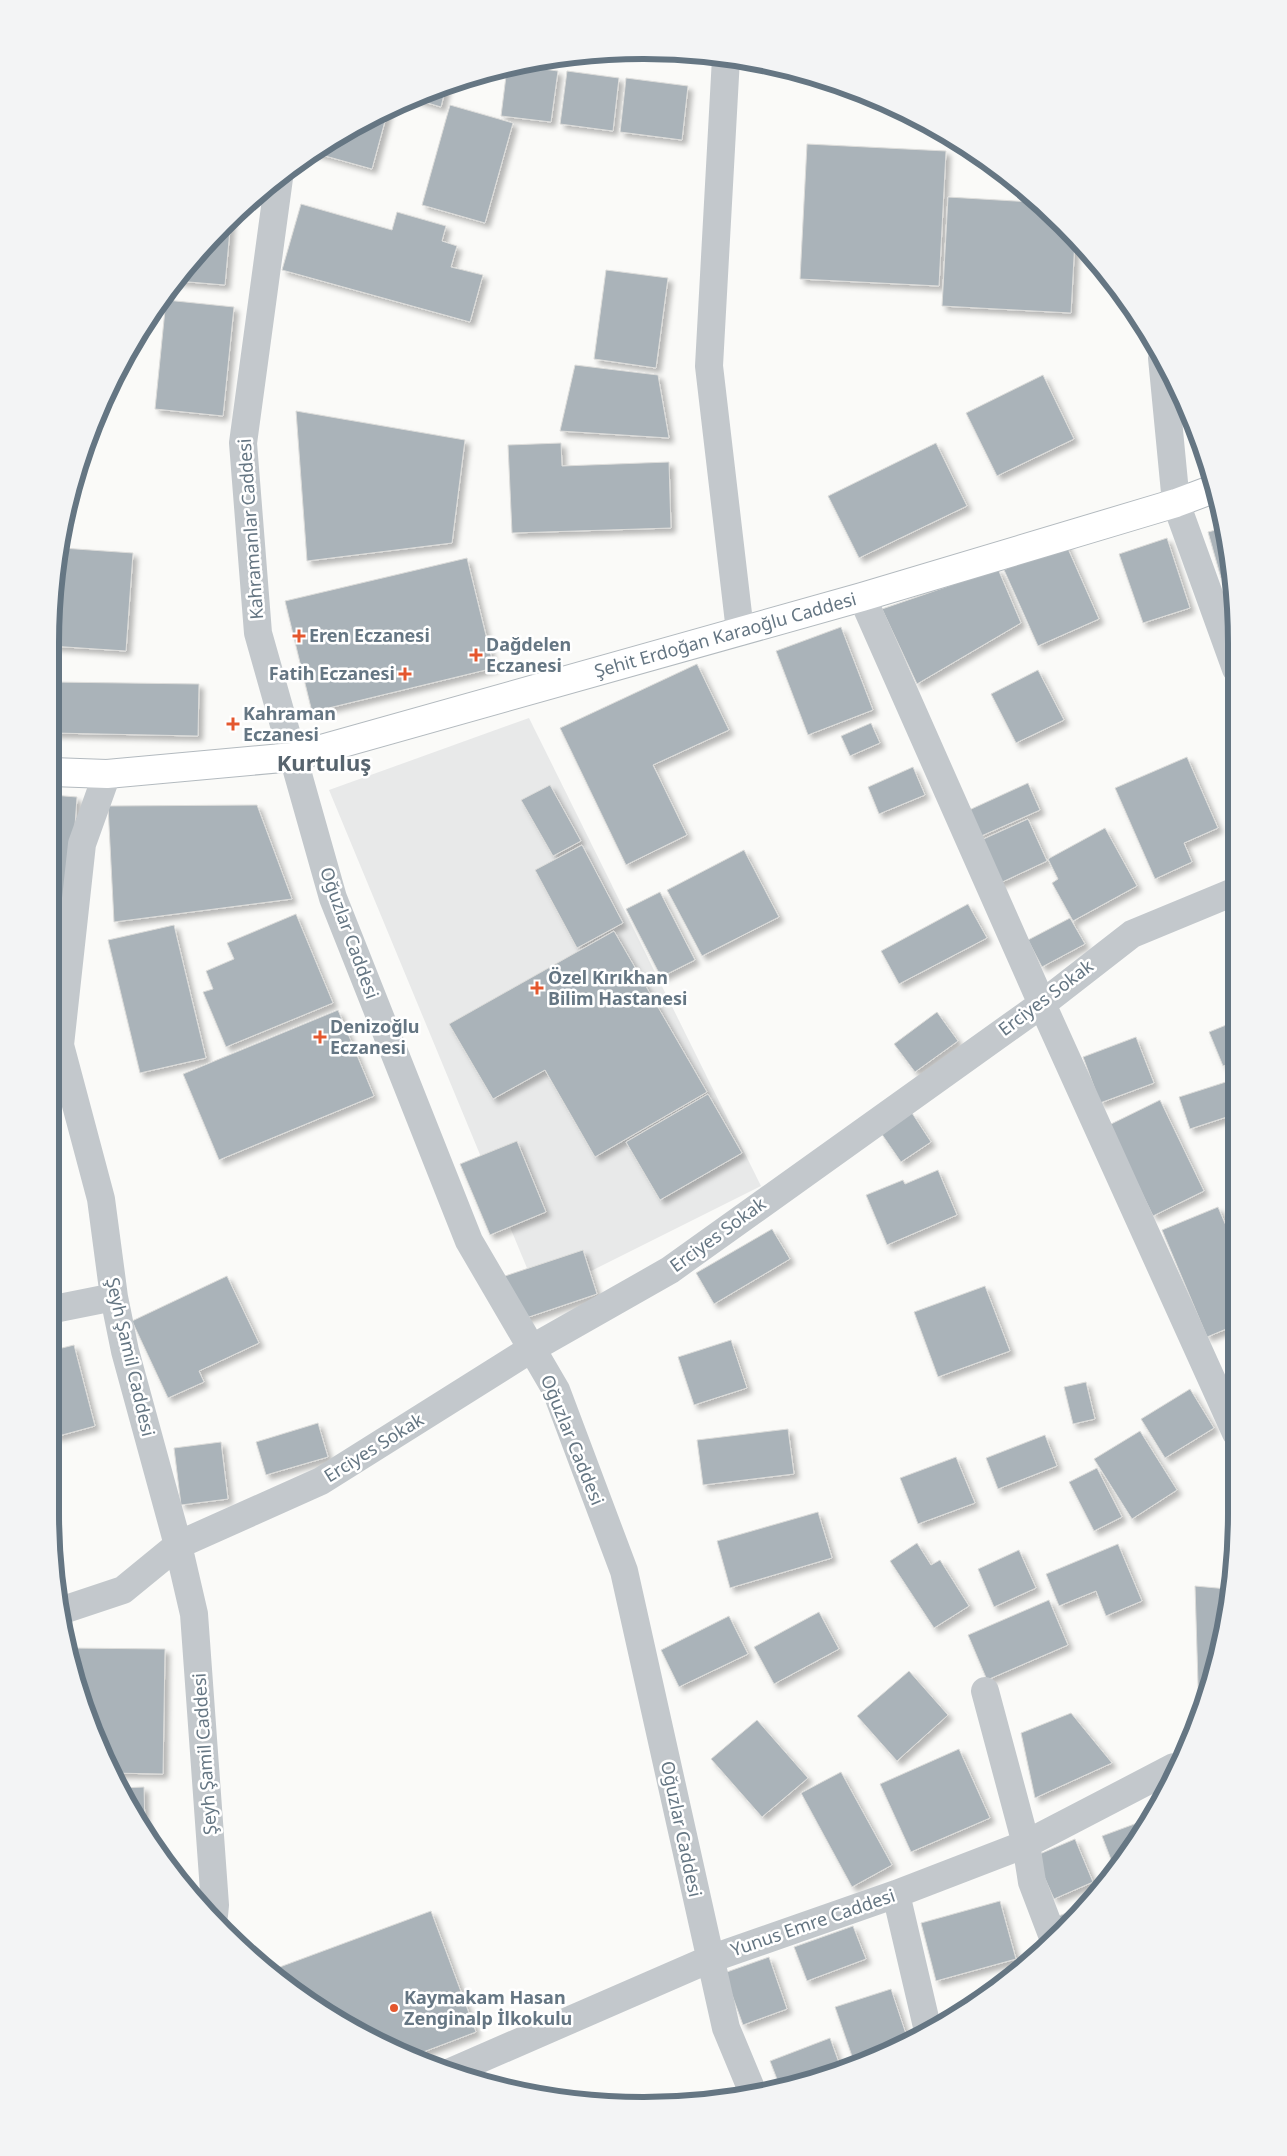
<svg xmlns="http://www.w3.org/2000/svg" width="1287" height="2156" font-family="'Noto Sans',sans-serif">
<style>
.built{fill:#e8e9e9}
.building{fill:#aab3b9;stroke:#dcdcda;filter:url(#shadow)}
.lines{fill:none;stroke-linecap:round;stroke-linejoin:round}
.secondary-casing{stroke:#b3babf;stroke-width:30}
.minor{stroke:#c3c8cc;stroke-width:28}
.secondary{stroke:#fff;stroke-width:28}
.poi-dot{fill:#e4572e;stroke:#fff;stroke-width:2}
.labels{text-anchor:middle;stroke-width:5;stroke-linejoin:round;paint-order:stroke}
.street-label{font-size:18px;fill:#657683;stroke:#fff}
.poi-label{font-size:18px;font-weight:bold;fill:#657683;stroke:#fff;text-anchor:start}
.district-label{font-size:22px;font-weight:bold;fill:#57646e;stroke:#fff}
.rim{fill:none;stroke:#657683;stroke-width:6}
</style>
<defs>
<filter id="shadow"><feDropShadow dx="4.5" dy="4.5" stdDeviation="2.5" flood-color="#0004"/></filter>
</defs>
<rect width="100%" height="100%" fill="#fafaf8"/>
<path class="built" d="M 529,718 L 761,1186 L 539,1297 L 329,790 Z"/>
<path class="building" d="M 514,65 L 558,71 L 551,122 L 501,116 L 507,68 Z
M 567,71 L 619,78 L 613,131 L 560,124 Z
M 626,78 L 688,86 L 682,140 L 620,132 Z
M 446,86 L 441,107 L 411,98 L 417,95 Z
M 450,105 L 513,123 L 485,223 L 422,205 Z
M 388,110 L 372,169 L 311,152 L 314,150 Z
M 807,144 L 946,151 L 939,286 L 800,279 Z
M 948,197 L 1032,202 L 1075,239 L 1071,313 L 942,306 Z
M 301,204 L 392,230 L 397,212 L 446,226 L 442,241 L 457,246 L 451,267 L 483,275 L 470,322 L 282,270 Z
M 231,218 L 225,285 L 177,281 L 224,224 Z
M 606,270 L 668,278 L 656,368 L 594,359 Z
M 166,300 L 234,307 L 223,416 L 155,409 Z
M 575,365 L 658,375 L 669,438 L 560,431 Z
M 1043,375 L 1074,439 L 997,476 L 966,413 Z
M 296,411 L 465,440 L 452,543 L 307,561 Z
M 561,443 L 562,466 L 669,462 L 671,528 L 512,533 L 508,445 Z
M 936,443 L 967,506 L 859,558 L 828,496 Z
M 1223,528 L 1231,575 L 1221,578 L 1208,532 Z
M 1167,538 L 1190,608 L 1143,623 L 1119,554 Z
M 1065,542 L 1099,619 L 1038,646 L 1004,570 Z
M 62,548 L 133,553 L 126,651 L 51,646 L 51,604 Z
M 467,558 L 494,668 L 312,712 L 285,601 Z
M 998,569 L 1021,623 L 917,684 L 882,609 Z
M 841,627 L 873,710 L 808,735 L 776,651 Z
M 697,664 L 729,730 L 653,765 L 687,835 L 626,865 L 560,728 Z
M 1038,670 L 1064,720 L 1016,743 L 991,694 Z
M 53,682 L 199,684 L 198,736 L 53,733 Z
M 871,723 L 880,743 L 850,756 L 841,736 Z
M 1187,757 L 1218,828 L 1184,843 L 1192,862 L 1155,879 L 1115,788 Z
M 913,767 L 925,795 L 879,814 L 868,787 Z
M 1028,783 L 1040,810 L 979,837 L 967,811 Z
M 550,785 L 581,841 L 553,856 L 521,800 Z
M 52,795 L 77,797 L 68,927 L 53,926 Z
M 257,805 L 292,899 L 114,922 L 108,806 Z
M 1028,819 L 1047,861 L 998,884 L 979,841 Z
M 1105,828 L 1137,886 L 1073,921 L 1052,883 L 1058,879 L 1048,859 Z
M 582,845 L 623,923 L 577,948 L 535,870 Z
M 744,850 L 779,917 L 702,956 L 667,890 Z
M 660,892 L 695,960 L 661,977 L 626,909 Z
M 968,904 L 987,938 L 899,984 L 881,951 Z
M 296,914 L 333,1003 L 226,1047 L 203,992 L 213,989 L 206,971 L 234,959 L 227,943 Z
M 1070,918 L 1085,944 L 1042,967 L 1028,940 Z
M 174,925 L 206,1058 L 140,1073 L 108,940 Z
M 614,931 L 707,1092 L 595,1157 L 545,1070 L 493,1099 L 449,1024 Z
M 338,1010 L 374,1096 L 219,1160 L 183,1074 Z
M 937,1012 L 958,1041 L 915,1072 L 894,1044 Z
M 1236,1021 L 1236,1061 L 1223,1066 L 1209,1032 Z
M 1136,1037 L 1154,1083 L 1100,1103 L 1083,1057 Z
M 1232,1080 L 1236,1092 L 1236,1114 L 1190,1129 L 1179,1097 Z
M 708,1094 L 742,1153 L 660,1200 L 626,1142 Z
M 1160,1100 L 1204,1191 L 1153,1216 L 1109,1125 Z
M 912,1113 L 931,1142 L 901,1162 L 881,1133 Z
M 517,1141 L 546,1212 L 490,1235 L 460,1164 Z
M 938,1170 L 957,1215 L 887,1245 L 866,1195 L 903,1180 L 905,1184 Z
M 1218,1207 L 1236,1249 L 1236,1325 L 1207,1337 L 1162,1230 Z
M 772,1229 L 790,1259 L 714,1304 L 696,1273 Z
M 583,1250 L 597,1294 L 520,1320 L 505,1276 Z
M 227,1276 L 259,1343 L 199,1371 L 204,1382 L 168,1398 L 132,1321 Z
M 985,1286 L 1010,1351 L 938,1377 L 914,1312 Z
M 731,1340 L 747,1388 L 694,1405 L 678,1357 Z
M 74,1345 L 95,1426 L 55,1437 L 54,1350 Z
M 1086,1382 L 1095,1419 L 1073,1424 L 1064,1387 Z
M 1190,1389 L 1214,1428 L 1165,1458 L 1141,1419 Z
M 318,1423 L 328,1457 L 266,1475 L 256,1442 Z
M 788,1429 L 794,1474 L 703,1485 L 697,1440 Z
M 1140,1431 L 1177,1490 L 1132,1519 L 1094,1459 Z
M 1045,1435 L 1057,1466 L 998,1489 L 986,1458 Z
M 221,1442 L 228,1499 L 181,1505 L 174,1448 Z
M 956,1457 L 975,1503 L 918,1524 L 900,1478 Z
M 1097,1468 L 1122,1517 L 1094,1531 L 1069,1482 Z
M 818,1512 L 832,1558 L 730,1588 L 717,1541 Z
M 917,1543 L 931,1565 L 940,1560 L 969,1606 L 934,1628 L 890,1561 Z
M 1118,1544 L 1142,1601 L 1106,1616 L 1096,1591 L 1059,1606 L 1046,1574 Z
M 1019,1550 L 1036,1588 L 994,1607 L 978,1569 Z
M 1195,1586 L 1228,1589 L 1205,1704 L 1199,1716 Z
M 1049,1600 L 1068,1645 L 987,1680 L 968,1635 Z
M 819,1612 L 839,1649 L 774,1684 L 754,1647 Z
M 729,1616 L 748,1654 L 679,1687 L 661,1650 Z
M 69,1648 L 165,1649 L 163,1774 L 111,1773 L 81,1703 Z
M 909,1671 L 948,1715 L 897,1761 L 857,1716 Z
M 1071,1713 L 1112,1763 L 1035,1798 L 1021,1733 Z
M 757,1720 L 808,1778 L 762,1817 L 711,1759 Z
M 959,1749 L 990,1818 L 911,1852 L 880,1784 Z
M 841,1772 L 892,1865 L 852,1887 L 801,1793 Z
M 144,1787 L 145,1830 L 119,1788 Z
M 1148,1819 L 1137,1842 L 1115,1870 L 1102,1836 Z
M 1075,1839 L 1093,1882 L 1054,1899 L 1035,1856 Z
M 1000,1901 L 1016,1959 L 936,1981 L 921,1923 Z
M 1085,1906 L 1062,1933 L 1056,1917 Z
M 431,1911 L 476,2032 L 410,2057 L 381,2045 L 282,1984 L 269,1971 Z
M 853,1926 L 866,1959 L 807,1981 L 794,1947 Z
M 769,1957 L 787,2009 L 743,2025 L 724,1973 Z
M 891,1989 L 909,2043 L 855,2065 L 835,2007 Z
M 830,2038 L 842,2071 L 780,2087 L 770,2061 Z
M 667,2095 L 671,2104 L 642,2106 Z"/>
<g class="lines">
<g class="secondary-casing">
<g id="secondary">
<path id="s1" d="M 52,772 L 107,774 L 293,757 L 862,597 L 1176,503 L 1216,488"/>
</g>
</g>
<path class="minor" d="M 726,58 L 709,366 L 740,631
M 279,178 L 243,443 L 258,633 L 333,898 L 469,1241 L 556,1390 L 624,1571 L 726,2028 L 753,2093
M 1162,358 L 1176,503 L 1236,669
M 862,597 L 1042,1004 L 1236,1433
M 107,774 L 82,844 L 60,1045 L 101,1199 L 114,1297 L 125,1351 L 178,1545 L 194,1614 L 215,1905 L 214,1915
M 54,1309 L 114,1297
M 60,1611 L 123,1590 L 178,1545 L 321,1481 L 531,1349 L 670,1270 L 1042,1004 L 1132,934 L 1236,891
M 985,1691 L 1026,1844 L 1032,1882 L 1054,1940
M 896,1894 L 928,2031
M 448,2073 L 710,1959 L 896,1894 L 1026,1844 L 1174,1767"/>
<use href="#secondary" class="secondary"/>
</g>
<g class="poi-dot">
<path d="M296.5 628.5h5v5h5v5h-5v5h-5v-5h-5v-5h5z"/>
<path d="M473.5 647.5h5v5h5v5h-5v5h-5v-5h-5v-5h5z"/>
<path d="M402.5 666.5h5v5h5v5h-5v5h-5v-5h-5v-5h5z"/>
<path d="M230.5 716.5h5v5h5v5h-5v5h-5v-5h-5v-5h5z"/>
<path d="M534.5 980.5h5v5h5v5h-5v5h-5v-5h-5v-5h5z"/>
<path d="M317.5 1029.5h5v5h5v5h-5v5h-5v-5h-5v-5h5z"/>
<circle cx="394" cy="2008" r="5"/>
</g>
<g class="labels">
<g class="street-label">
<text transform="translate(251 529) rotate(-94)" y="6">Kahramanlar Caddesi</text>
<text dy="6" stroke="none"><textPath href="#s1" startOffset="691">Şehit Erdoğan Karaoğlu Caddesi</textPath></text>
<text transform="translate(349 933) rotate(70)" y="6">Oğuzlar Caddesi</text>
<text transform="translate(1046 998) rotate(-37)" y="6">Erciyes Sokak</text>
<text transform="translate(718 1235) rotate(-36)" y="6">Erciyes Sokak</text>
<text transform="translate(130 1357) rotate(77)" y="6">Şeyh Şamil Caddesi</text>
<text transform="translate(572 1440) rotate(68)" y="6">Oğuzlar Caddesi</text>
<text transform="translate(374 1448) rotate(-32)" y="6">Erciyes Sokak</text>
<text transform="translate(205 1754) rotate(-94)" y="6">Şeyh Şamil Caddesi</text>
<text transform="translate(681 1829) rotate(78)" y="6">Oğuzlar Caddesi</text>
<text transform="translate(813 1923) rotate(-19)" y="6">Yunus Emre Caddesi</text>
</g>
<g class="poi-label">
<text x="309" y="642">Eren Eczanesi</text>
<text x="486" y="651">Dağdelen<tspan x="486" dy="21">Eczanesi</tspan></text>
<text x="395" y="680" text-anchor="end">Fatih Eczanesi</text>
<text x="243" y="720">Kahraman<tspan x="243" dy="21">Eczanesi</tspan></text>
<text x="548" y="984">Özel Kırıkhan<tspan x="548" dy="21">Bilim Hastanesi</tspan></text>
<text x="330" y="1033">Denizoğlu<tspan x="330" dy="21">Eczanesi</tspan></text>
<text x="404" y="2004">Kaymakam Hasan<tspan x="404" dy="21">Zenginalp İlkokulu</tspan></text>
</g>
<g class="district-label">
<text x="324" y="771">Kurtuluş</text>
</g>
</g>
<path d="M0 0H1287V2156H0ZM643 59H644A584 584 0 0 1 1228 643V1513A584 584 0 0 1 644 2097H643A584 584 0 0 1 59 1513V643A584 584 0 0 1 643 59Z" fill="#f3f4f5" fill-rule="evenodd"/>
<path class="rim" d="M643 59H644A584 584 0 0 1 1228 643V1513A584 584 0 0 1 644 2097H643A584 584 0 0 1 59 1513V643A584 584 0 0 1 643 59Z"/>
</svg>
